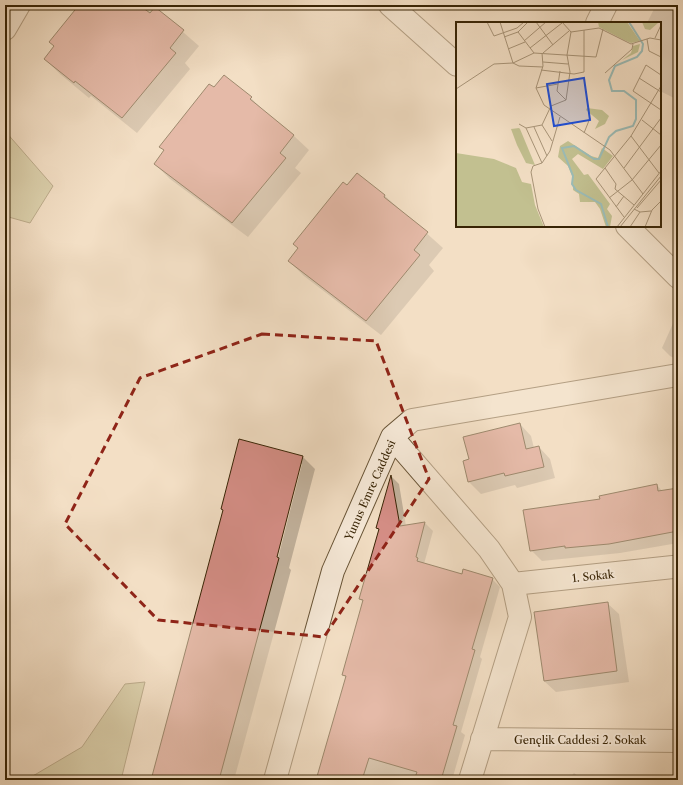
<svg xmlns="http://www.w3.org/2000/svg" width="683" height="785" font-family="'Libre Caslon Text',serif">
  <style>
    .green { fill: #c2c090; stroke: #7d724a }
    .shadow { fill: #0003; fill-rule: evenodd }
    .building { fill: #d58e86; stroke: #382405 }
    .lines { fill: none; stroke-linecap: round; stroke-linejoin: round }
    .minor-casing { stroke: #675335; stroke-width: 24 }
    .tertiary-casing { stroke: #675335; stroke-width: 24 }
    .minor { stroke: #f7ead9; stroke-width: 22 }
    .tertiary { stroke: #f7ead9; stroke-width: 22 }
    .marked { fill: none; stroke: #8f2418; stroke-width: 3; stroke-dasharray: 8 5; stroke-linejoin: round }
    .labels { text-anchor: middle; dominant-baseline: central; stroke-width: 4; stroke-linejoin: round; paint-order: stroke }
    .street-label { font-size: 11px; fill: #382405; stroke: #f7ead9 }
    .inset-river { fill: none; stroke: #9bbcb7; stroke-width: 2 }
    .inset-road { fill: none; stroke: #a89478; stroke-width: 1 }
    .view { fill: #1d4ed8; fill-opacity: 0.15; stroke: #1d4ed8; stroke-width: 2 }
    .inset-edge { fill: none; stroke: #382405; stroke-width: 2 }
  </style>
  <rect width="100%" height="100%" fill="#f3dfc5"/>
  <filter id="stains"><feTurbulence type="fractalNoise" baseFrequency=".005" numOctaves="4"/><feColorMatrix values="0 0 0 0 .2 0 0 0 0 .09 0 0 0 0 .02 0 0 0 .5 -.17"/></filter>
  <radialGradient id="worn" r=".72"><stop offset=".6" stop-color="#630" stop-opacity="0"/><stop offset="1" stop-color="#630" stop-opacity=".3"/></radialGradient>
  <path class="green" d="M5,131L53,186L30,223L5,216Z
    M145,682L121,780H26L82,747L125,684Z"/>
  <path class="shadow" d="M80,5H152L199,46L185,63L190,69L137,133L91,96L89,98L60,74L45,59L55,47Z
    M656,5H678V100L660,91V23H647Z
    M224,76L251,98L266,113L294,136L309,150L295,168L301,173L248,237L170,179L155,164Z
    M357,174L385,196L443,248L429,265L434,271L381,335L304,276L289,261L299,249L294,244Z
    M675,319L678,321V360L670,356L662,348Z
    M520,424L531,436L534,448L539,447L550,459L555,478L517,488L515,485L481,494L469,482L464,461L470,460Z
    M303,457L315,469L289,568L291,570L234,780H152L224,511ZM300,464H302L277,562H275Z
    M392,477L399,484L406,526L425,523L433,531L424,564L462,575L492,579L500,587L480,657L482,659L461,732L465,735L452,780H316L347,678L343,675L364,603L360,599L380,530L377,528Z
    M657,485L663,492L678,489V543L620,553L542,561L531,550L601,500Z
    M607,603L619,614L629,682L556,692L544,681Z
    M574,773L583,780H568Z"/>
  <path class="building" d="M79,5H139L150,13L155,7L184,30L170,48L176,53L122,118L75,81L74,83L44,59L54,46L49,42Z
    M224,75L252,97L250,99L294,135L280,153L286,158L232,223L154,164L164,150L159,147L209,84L214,87Z
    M357,173L385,195L384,197L428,232L414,250L420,255L366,321L288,261L298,248L293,244L343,182L347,185Z
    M520,423L526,449L539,446L544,467L505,476L504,473L468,482L463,461L469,459L463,437Z
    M239,439L303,456L277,557L279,558L219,780H151L223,510L221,509Z
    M391,475L400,526L425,522L416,557L418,558L417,561L462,574L463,569L493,578L472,649L475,650L453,725L457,726L441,780H414L417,772L369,758L362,780H316L346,676L342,675L363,600L359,599L379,529L376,528Z
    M657,484L658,491L678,488V531L609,544L565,548V546L530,551L523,510L600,499L599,496Z
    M608,602L617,671L544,681L534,612Z"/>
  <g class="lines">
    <defs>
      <path id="minor" d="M597,23L606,5
        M5,29L19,5
        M392,437L489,549L513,584L520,617L470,780
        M513,584L673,567
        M482,739L678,741
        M275,780L333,571L392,437L412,420L678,375"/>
      <path id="tertiary" d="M390,5L457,65
        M627,226L678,277"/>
    </defs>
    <use href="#minor" class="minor-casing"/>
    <use href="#tertiary" class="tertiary-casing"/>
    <use href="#minor" class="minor"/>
    <use href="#tertiary" class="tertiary"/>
  </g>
  <path d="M0 0H683V785H0ZM262,334L376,341L429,479L324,637L158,620L65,524L140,378Z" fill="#f3dfc5" fill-opacity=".55" fill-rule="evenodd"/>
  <path class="marked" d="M262,334L376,341L429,479L324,637L158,620L65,524L140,378Z"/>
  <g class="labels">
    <g class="street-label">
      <text transform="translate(370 490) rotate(-66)">Yunus Emre Caddesi</text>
      <text transform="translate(593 576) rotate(-6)">1. Sokak</text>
      <text x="580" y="740">Gençlik Caddesi 2. Sokak</text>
    </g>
  </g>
  <g transform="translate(456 22)">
    <rect width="205" height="205" fill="#f3dfc5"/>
    <path d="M142,0H171L184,19L175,21L168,18L143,5ZM186,0H202V1L194,8L189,7ZM184,22L182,30L166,38L175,31L177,24ZM131,86L146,88L153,94L149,102L139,107L143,99L130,88ZM63,106L64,107L79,143L70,141L61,123L55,107ZM112,119L135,134L142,136L146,126L157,134L147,147L122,132L116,137L128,153L132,152L154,182L151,187L156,194L154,205H150L144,187L139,180H124L123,172L117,168V156L112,144L102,135L104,124ZM0,131L38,137L60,146L66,160L75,162L79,183L88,205H0Z" fill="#c2c090"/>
    <path class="inset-river" d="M152,205L145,182L120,168L116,162L117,154L106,126L118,124L138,137H143L153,115L160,109L177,104L180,97V78L168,69H156L153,58L159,44L181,35L186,29L187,22L173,0"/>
    <path class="inset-road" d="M31,0L38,14L61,6L68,0M44,0L57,41L63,44L87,45M80,0L97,23M106,0L115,10L143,6L175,22L194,16L205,18M62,10L78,31M48,15L62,10L72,0M199,16L205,3M191,17L193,29L205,35M68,19L90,0M74,26L106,1M52,27L69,20M86,31L87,44L80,66L88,83L154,128L187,172M87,31L113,9M87,40L112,42M85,48L118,52L128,50V8M104,49L101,69L110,78M149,51L176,27L177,22M205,53L190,43L177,69L205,88M183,56L205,70M80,66L102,62M0,67L38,42L57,41L78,31L140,35L147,7M186,98L205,113M63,102L70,106L86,103L95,84L110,78L114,50L111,33L115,10M86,103L96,119M78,105L91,134M70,106L86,141L94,129L104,95M128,111L134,96M175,114L203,151M86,141L77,144L75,150L82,187L89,205M149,146L160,162L159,167L178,183M168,146L205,96M153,176L176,158L205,123M160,185L168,174M181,186L205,158M178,187L184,190L195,189M168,195L140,157L175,114L205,64M161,205L205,149M164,205L205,154M174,205L184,190M189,205L196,188L205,179"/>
    <path class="view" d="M128,56L134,98L98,104L91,62Z"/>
    <rect width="205" height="205" class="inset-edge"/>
  </g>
  <rect width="683" height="785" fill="none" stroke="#f3dfc5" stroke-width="20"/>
  <rect x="6" y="6" width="671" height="773" fill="none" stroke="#382405" stroke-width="2"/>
  <rect x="10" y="10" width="663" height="765" fill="none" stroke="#382405"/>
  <rect width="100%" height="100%" filter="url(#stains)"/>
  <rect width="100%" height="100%" fill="url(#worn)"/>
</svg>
